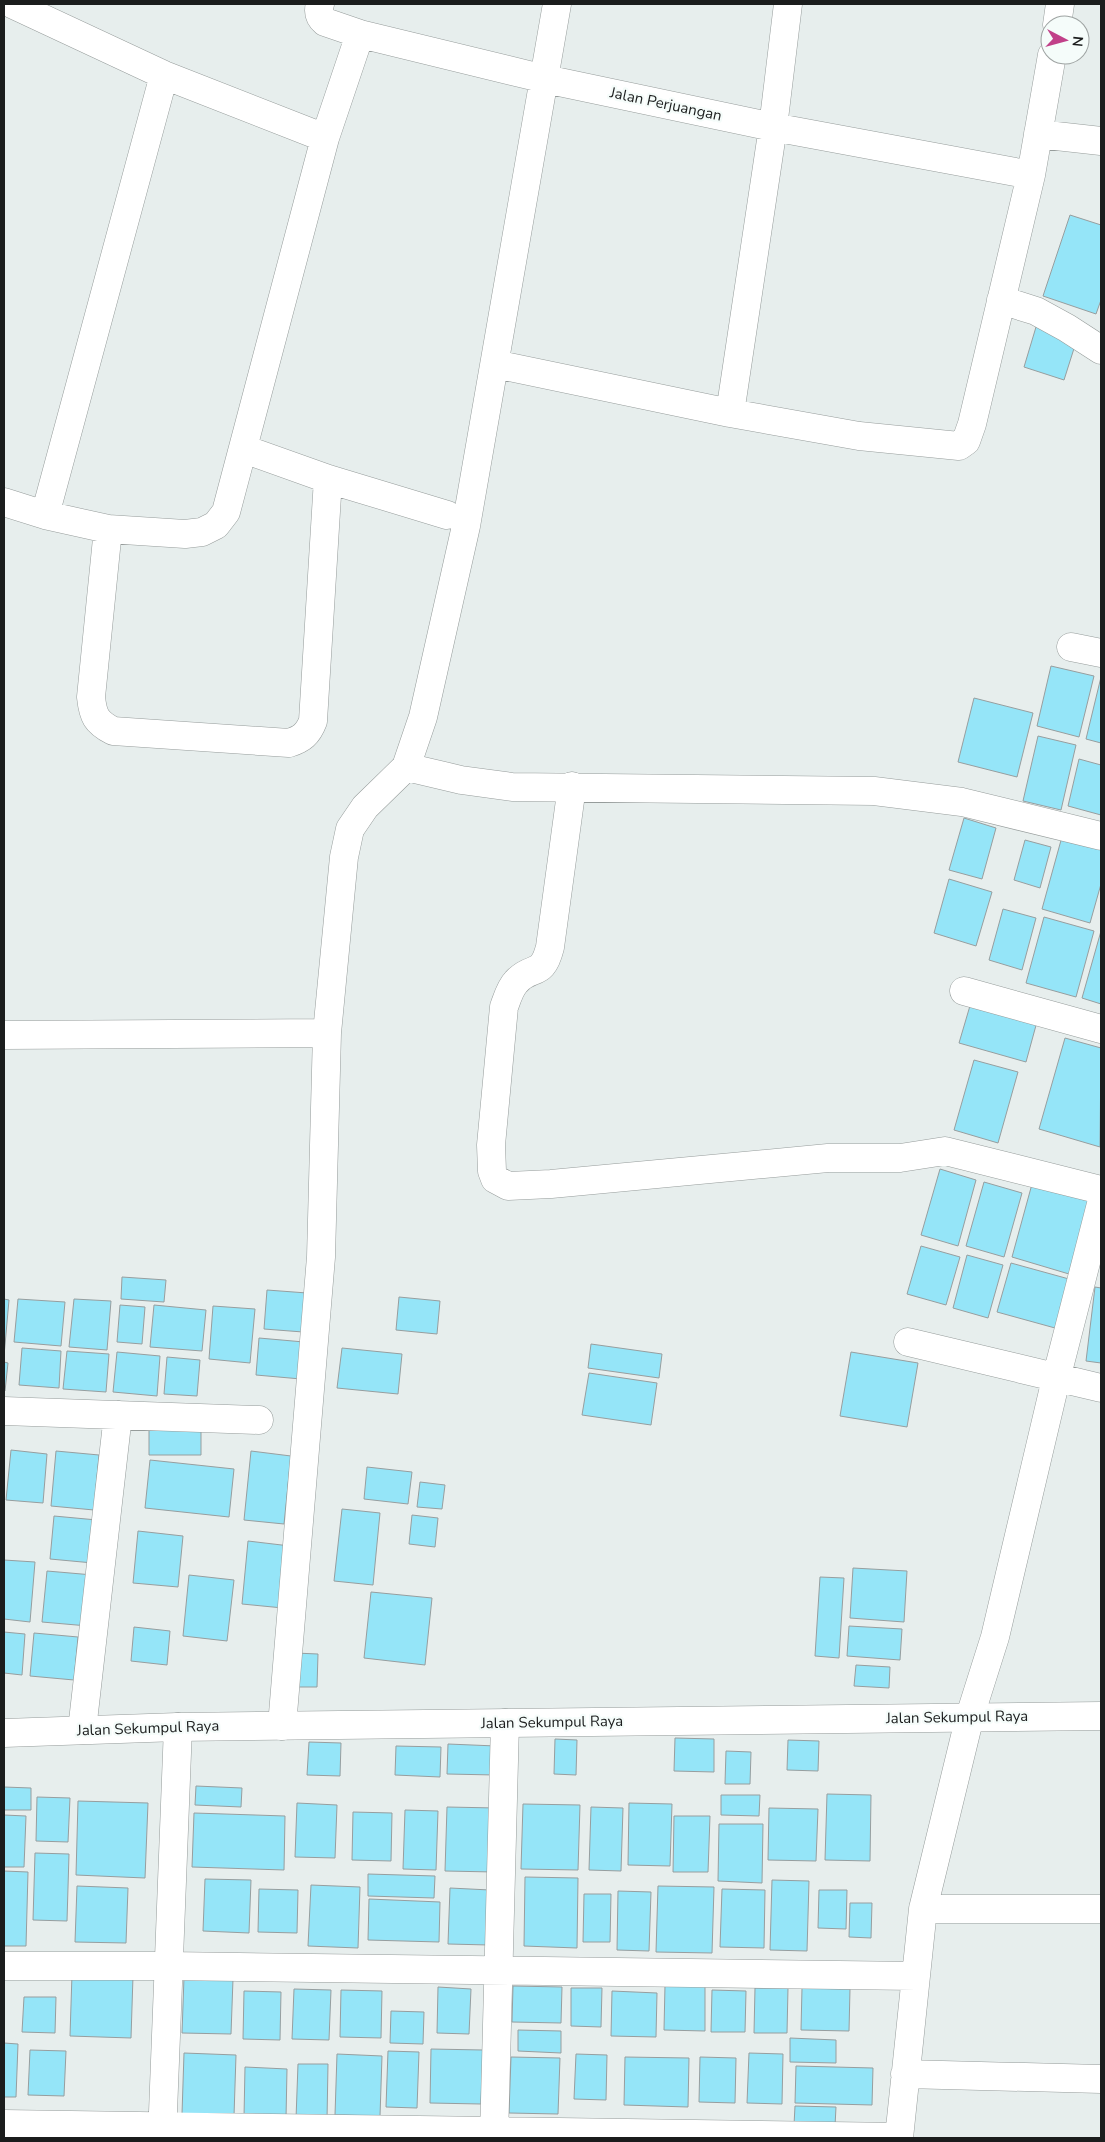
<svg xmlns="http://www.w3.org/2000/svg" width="1105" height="2142" font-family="'Nunito Sans',sans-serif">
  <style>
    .building { fill: #95e5f8; stroke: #979e9f }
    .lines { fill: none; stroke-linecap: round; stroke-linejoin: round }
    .minor-casing { stroke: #969c9b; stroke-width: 29 }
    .secondary-casing { stroke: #969c9b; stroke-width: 29 }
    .minor { stroke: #fff; stroke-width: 28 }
    .secondary { stroke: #fff; stroke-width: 28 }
    .labels { text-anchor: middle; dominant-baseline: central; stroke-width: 4.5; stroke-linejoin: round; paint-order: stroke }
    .street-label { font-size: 15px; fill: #1b1d1d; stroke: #f5fcfa }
  </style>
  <rect width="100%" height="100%" fill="#e7eeed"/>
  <path class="building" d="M1070,215L1101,225V300L1096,314L1043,296Z
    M1036,327L1077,339L1064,380L1024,367Z
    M1051,666L1094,676L1079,737L1037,726Z
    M1101,677V743L1086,739Z
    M974,698L1033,713L1017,777L958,762Z
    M1038,736L1076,745L1061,810L1023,801Z
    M1079,759L1101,765V815L1068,806Z
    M964,818L996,828L982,879L949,870Z
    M1063,833L1101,844V884L1090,923L1042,909Z
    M1025,840L1051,847L1040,888L1014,880Z
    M949,879L992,892L976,946L934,933Z
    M1003,909L1036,918L1022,970L989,960Z
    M1044,917L1094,931L1076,997L1026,983Z
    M1101,931V1004L1082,998Z
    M972,999L1038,1018L1026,1062L959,1043Z
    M1065,1038L1101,1048L1100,1147L1039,1129Z
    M974,1060L1018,1072L998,1143L954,1130Z
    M940,1169L976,1180L958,1246L921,1235Z
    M984,1182L1022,1193L1004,1257L966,1246Z
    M1032,1184L1089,1200L1069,1274L1012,1257Z
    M921,1246L960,1257L946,1305L907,1294Z
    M967,1255L1003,1265L988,1318L953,1308Z
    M1011,1263L1069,1279L1055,1328L997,1312Z
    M122,1277L166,1280L164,1302L121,1299Z
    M1095,1287L1101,1288V1363L1086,1361Z
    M267,1290L307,1293L303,1332L264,1329Z
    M399,1297L440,1301L437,1334L396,1330Z
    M4,1299L9,1300L4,1356Z
    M18,1299L65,1302L61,1346L14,1342Z
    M74,1299L111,1301L107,1350L69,1347Z
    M120,1305L145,1307L142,1344L117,1342Z
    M154,1305L206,1310L202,1351L150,1347Z
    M213,1306L255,1309L250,1363L209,1359Z
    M259,1338L304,1342L301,1379L256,1375Z
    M591,1344L662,1354L659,1378L588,1368Z
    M22,1348L61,1351L59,1388L19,1385Z
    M342,1348L402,1354L398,1394L337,1388Z
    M67,1351L109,1354L106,1392L63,1389Z
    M117,1352L160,1356L157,1396L113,1392Z
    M851,1352L918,1363L907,1427L840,1416Z
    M167,1357L200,1360L197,1396L164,1394Z
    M4,1362L8,1363L5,1391H4Z
    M589,1373L657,1383L651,1425L582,1415Z
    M149,1428H201V1455H149Z
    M11,1450L47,1454L43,1503L6,1500Z
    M56,1451L99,1455L94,1510L51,1506Z
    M251,1451L291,1456L284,1524L244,1520Z
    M150,1460L234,1469L229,1517L145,1508Z
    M367,1467L412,1472L408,1504L364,1499Z
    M420,1482L445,1485L442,1509L417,1507Z
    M342,1509L380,1513L373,1585L334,1581Z
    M412,1515L438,1518L435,1547L409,1544Z
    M54,1516L97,1520L93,1563L50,1559Z
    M138,1531L183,1536L178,1587L133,1583Z
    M248,1541L290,1546L283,1608L242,1604Z
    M4,1560L35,1562L30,1622L4,1619Z
    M853,1568L907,1571L904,1622L850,1618Z
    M47,1571L93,1575L88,1626L42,1622Z
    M189,1575L234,1580L227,1641L183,1636Z
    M820,1577L844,1578L839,1658L815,1656Z
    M371,1592L432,1598L425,1665L364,1658Z
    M849,1626L902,1629L900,1660L847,1656Z
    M134,1627L170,1631L167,1665L131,1661Z
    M4,1632L25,1634L22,1675L4,1673Z
    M34,1633L78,1637L74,1680L30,1676Z
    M295,1653L318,1654L317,1687H294Z
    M856,1665L890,1667L889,1688L854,1686Z
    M675,1738L714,1739V1772L674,1771Z
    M555,1739L577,1740L576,1775L554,1774Z
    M788,1740L819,1741L818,1771L787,1770Z
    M309,1742L341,1743L340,1776L307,1775Z
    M448,1744L496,1746L495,1775L447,1774Z
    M396,1746L441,1747L440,1777L395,1775Z
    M726,1751L751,1752L750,1784H725Z
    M196,1786L242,1788L241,1807L195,1805Z
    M4,1787L31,1788V1810H4Z
    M827,1794L871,1795L870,1861L825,1860Z
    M721,1795H760L759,1816L721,1815Z
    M37,1797L70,1798L68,1842L36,1841Z
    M78,1801L148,1803L145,1878L76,1875Z
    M297,1803L337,1805L335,1858L295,1857Z
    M629,1803L672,1804L670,1866L628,1865Z
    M523,1804L580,1805L578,1870L521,1869Z
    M447,1807L496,1808L494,1872L445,1871Z
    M591,1807L623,1808L621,1871L589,1870Z
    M769,1808L818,1809L816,1861L768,1860Z
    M405,1810L438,1811L436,1870L403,1869Z
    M353,1812L392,1813L391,1861L352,1860Z
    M194,1813L285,1816L284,1870L192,1867Z
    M4,1815L26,1816L24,1867H4Z
    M674,1816H710L708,1872H673Z
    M719,1824H763L762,1883L718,1881Z
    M35,1853L69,1854L67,1921L33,1920Z
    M4,1871L28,1872L26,1946H4Z
    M368,1874L435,1876L434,1898L368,1896Z
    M525,1877L578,1878L577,1948L524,1946Z
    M205,1879L251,1880L249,1933L203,1931Z
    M772,1880L809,1881L807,1951L770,1950Z
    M311,1885L360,1887L358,1948L308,1946Z
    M77,1886L128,1888L126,1943L75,1942Z
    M658,1886L714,1887L712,1953L656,1952Z
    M450,1888L490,1890L489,1945L448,1944Z
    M259,1889L298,1890L297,1933L258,1932Z
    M722,1889L765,1890L764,1948L720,1947Z
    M819,1890H847L846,1929L818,1928Z
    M618,1891L651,1892L649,1951L617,1950Z
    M584,1894H611L610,1942H583Z
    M369,1899L440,1902L439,1942L368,1940Z
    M850,1903H872L871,1938L849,1937Z
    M72,1974L133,1976L131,2038L70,2036Z
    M184,1977L233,1979L231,2034L182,2033Z
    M665,1985L705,1986V2031L664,2030Z
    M513,1986L562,1987L561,2023L512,2022Z
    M438,1987L471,1989L469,2034L437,2033Z
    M571,1988H602L601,2027L571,2026Z
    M755,1988H788L787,2033H754Z
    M802,1988L850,1989L849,2031L801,2030Z
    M294,1989L331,1990L329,2040L292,2039Z
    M341,1990L382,1991L381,2038L340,2037Z
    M712,1990L746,1991L745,2032H711Z
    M244,1991L281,1992L280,2040L243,2039Z
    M612,1991L657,1993L656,2037L611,2036Z
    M24,1997H56L55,2033L22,2032Z
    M391,2011L424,2012L423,2044L390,2043Z
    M518,2030L561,2031V2053L518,2051Z
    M790,2038L836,2040V2063L790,2062Z
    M4,2043L18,2044L16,2097H4Z
    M431,2049L483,2050L481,2104L430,2103Z
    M30,2050L66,2051L64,2096L28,2095Z
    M388,2051L419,2052L417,2108L386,2107Z
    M184,2053L236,2055L234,2116L182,2114Z
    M749,2053L783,2054L782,2104L747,2103Z
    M337,2054L382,2056L380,2116L335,2115Z
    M576,2054L607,2055L606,2100L574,2099Z
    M511,2057L560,2058L558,2114L509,2113Z
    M625,2057L689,2058L688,2107L624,2105Z
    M700,2057L736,2058L735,2103L699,2102Z
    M298,2064H328L327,2120L296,2119Z
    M796,2066L873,2068L872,2105L795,2103Z
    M245,2067L287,2069L286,2118L244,2117Z
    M795,2106L836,2107L835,2126L794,2125Z"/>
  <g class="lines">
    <defs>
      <path id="minor" d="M12,4L164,75L325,138
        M320,4C318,11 319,17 325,22L360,34L545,79L773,127L1031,175
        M1057,25L1060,4
        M1038,134L1101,141
        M1001,300L1036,311L1067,328L1101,350
        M495,364L730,413L859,436L959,446L966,441L972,424L1031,175L1052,55
        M730,413L773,127L788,4
        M244,449L328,479L447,515
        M4,502L45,515L108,529L185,534L202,532L216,525L226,512L325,138L360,34
        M45,515L164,75
        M108,529L91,697C93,716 96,722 113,731L289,743C302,739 308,734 313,721L328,479
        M1071,647L1101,653
        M406,767L461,780L512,787L874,791L962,802L1101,836
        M572,786L550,947C542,979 532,964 516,982C510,988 507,999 504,1007L491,1145L492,1171L495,1179L508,1186L551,1184L828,1158H900L945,1151L1101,1190
        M964,991L1101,1029
        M4,1035L327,1033
        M908,1342L1101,1388
        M4,1411L259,1420
        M282,1726L321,1257L327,1033L344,857L350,829L365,807L406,767L423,717L466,526L557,4
        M82,1730L118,1415
        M923,1909H1101
        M4,1966H169L916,1976
        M905,2074L1101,2079
        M4,2124L899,2137
        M162,2138L178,1727
        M494,2138L505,1723
        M899,2138L923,1909L970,1716L995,1637L1056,1379L1101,1204"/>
      <path id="secondary" d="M4,1733L178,1727L1101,1716"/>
    </defs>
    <use href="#minor" class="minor-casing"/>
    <use href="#secondary" class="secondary-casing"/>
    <use href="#minor" class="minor"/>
    <use href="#secondary" class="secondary"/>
  </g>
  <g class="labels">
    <g class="street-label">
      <text transform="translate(666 104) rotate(12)">Jalan Perjuangan</text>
      <text transform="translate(957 1717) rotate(-1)">Jalan Sekumpul Raya</text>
      <text transform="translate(552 1722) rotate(-1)">Jalan Sekumpul Raya</text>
      <text transform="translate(148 1728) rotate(-2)">Jalan Sekumpul Raya</text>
    </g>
  </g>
  <rect width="1105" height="2142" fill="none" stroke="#1b1d1d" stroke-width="10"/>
  <g transform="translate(1065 40) rotate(96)"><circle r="24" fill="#f5fcfa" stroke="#9ea3a2"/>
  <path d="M0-4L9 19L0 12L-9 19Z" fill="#c14089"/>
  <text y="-8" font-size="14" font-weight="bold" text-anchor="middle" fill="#1b1d1d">N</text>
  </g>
</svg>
